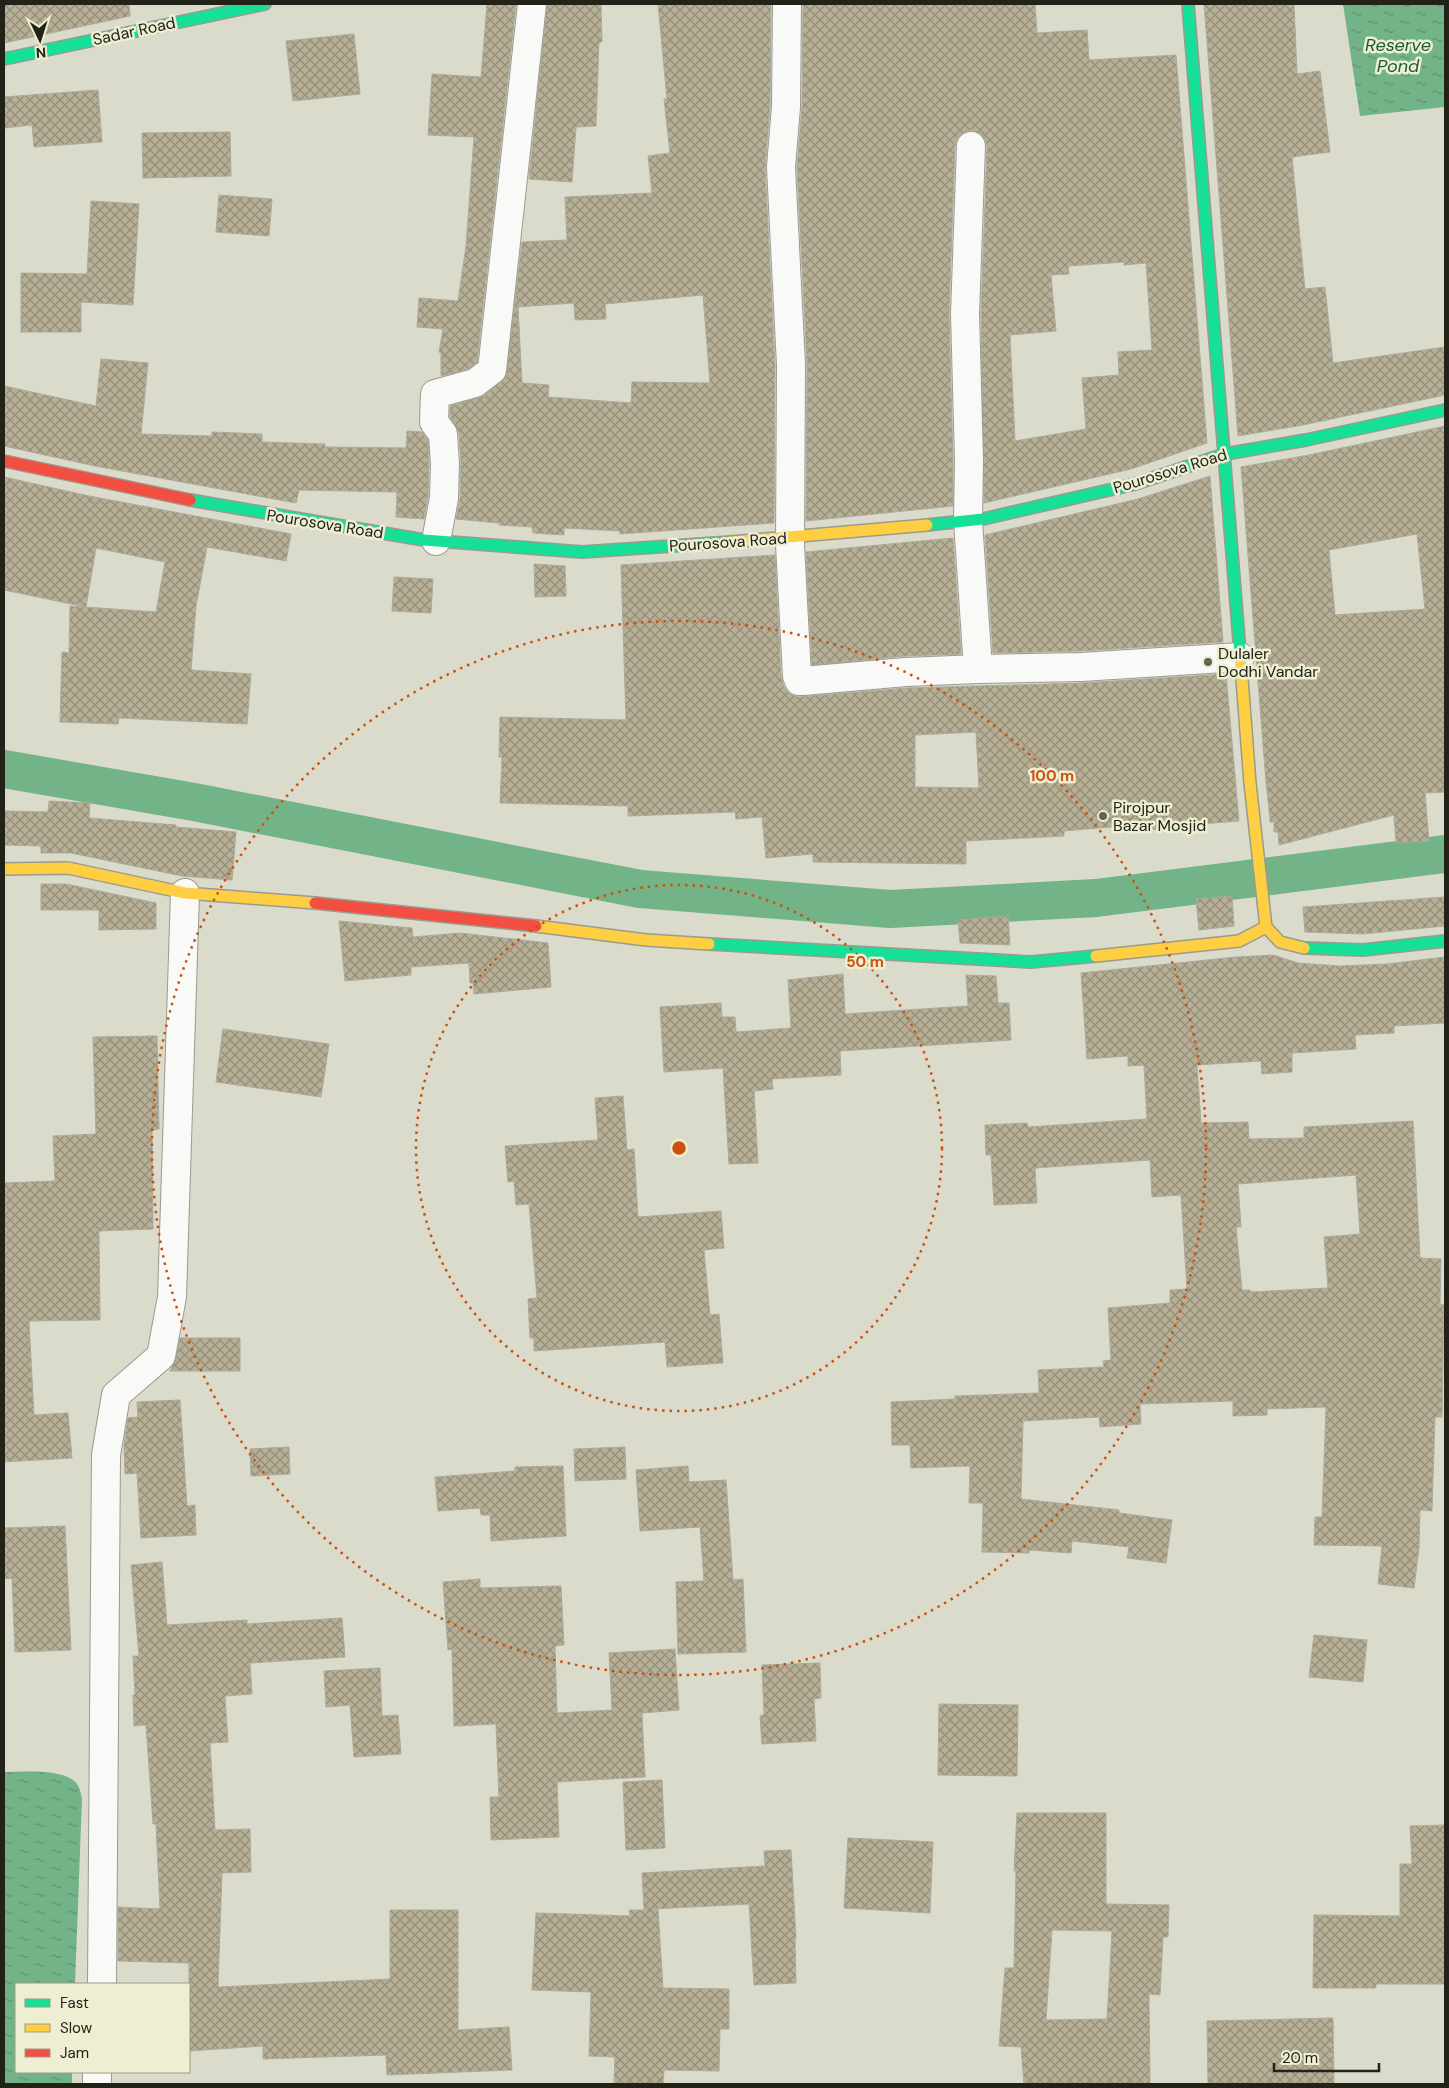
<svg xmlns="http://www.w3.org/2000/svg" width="1449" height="2088" font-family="'DM Sans',sans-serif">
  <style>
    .water { fill: url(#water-ripples) }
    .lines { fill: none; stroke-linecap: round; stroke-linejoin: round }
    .canal { stroke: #73b388; stroke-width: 38 }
    .building { fill: url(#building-cross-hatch); stroke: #acaa9e; fill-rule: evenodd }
    .street-casing { stroke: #9a9a8e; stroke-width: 30 }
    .fast-casing { stroke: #9a9a8e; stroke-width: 14 }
    .slow-casing { stroke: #9a9a8e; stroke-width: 14 }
    .jam-casing { stroke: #9a9a8e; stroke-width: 14 }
    .street { stroke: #f9faf7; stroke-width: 28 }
    .fast { stroke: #16e098; stroke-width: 11 }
    .slow { stroke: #ffcf43; stroke-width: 11 }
    .jam { stroke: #f24e42; stroke-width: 11 }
    .ring { fill: none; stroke: #ca510e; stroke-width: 2.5; stroke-dasharray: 2.5 5 }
    .poi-dot { fill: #626357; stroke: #edeed2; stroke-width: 2 }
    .labels { text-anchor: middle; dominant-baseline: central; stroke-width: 5; stroke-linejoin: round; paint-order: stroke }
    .street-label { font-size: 16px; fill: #222218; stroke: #edeed2 }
    .poi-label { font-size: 16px; fill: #222218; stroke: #edeed2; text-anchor: start }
    .water-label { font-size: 18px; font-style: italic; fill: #185a35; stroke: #edeed2 }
    .centre { fill: #ca510e; stroke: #edeed2; stroke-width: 2.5 }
    .ring-label { font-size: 15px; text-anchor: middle; font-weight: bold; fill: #ca510e; stroke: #edeed2; stroke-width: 5; stroke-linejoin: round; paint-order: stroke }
  </style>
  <defs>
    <pattern id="water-ripples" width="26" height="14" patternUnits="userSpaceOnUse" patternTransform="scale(1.25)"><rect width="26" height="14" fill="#73b388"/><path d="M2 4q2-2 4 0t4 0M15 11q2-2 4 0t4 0" fill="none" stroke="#5e916e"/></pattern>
    <pattern id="building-cross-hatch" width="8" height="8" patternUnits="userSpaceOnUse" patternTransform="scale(1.25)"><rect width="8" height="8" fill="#b6af96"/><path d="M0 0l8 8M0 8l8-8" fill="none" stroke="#948e79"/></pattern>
  </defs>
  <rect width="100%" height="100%" fill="#dadbcb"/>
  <path class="water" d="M1343,4H1445V107L1360,116Z
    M4,1772C22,1772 65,1768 77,1784C80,1788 81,1795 82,1799L75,1984H16V2072H72V2084H4Z"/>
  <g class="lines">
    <path class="canal" d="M4,769L194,802L640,889L890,909L1096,898L1445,854"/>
  </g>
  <path class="building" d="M4,4H129L130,16L4,43Z
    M487,4H516L477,362L468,369L441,376V353L439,352L443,329L417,327L419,298L458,301L466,246L474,137L428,135L432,74L481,77Z
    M547,4H601L602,42H599L596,126L576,127L572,182L529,179Z
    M658,4H771L770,106L765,168L775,365L774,523L620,534V531L564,528V535L533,533L532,527L499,525V523L456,519L460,499L461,463L459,433L450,417V406L484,396L506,377L522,242L567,240L565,197L652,193L648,156L670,153L664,99H667ZM703,295L710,383L632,382L631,403L548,397L549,385L522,383L518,307L574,303L575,320L606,319L605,304Z
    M803,4H1035L1037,33L1087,30L1089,60L1176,55L1207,443L1131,469L984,503L981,314L987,147L985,139L980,133L971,130L964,132L958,137L955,145L949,314L953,460V506L806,521L807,364L797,167L802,107ZM1124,262V265L1146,263L1152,350L1118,352L1119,375L1082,378L1086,429L1015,441L1010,335L1056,331L1051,275L1069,274L1068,266Z
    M1204,4H1294L1297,74L1320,71L1330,152L1292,157L1305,289L1325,287L1333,363L1445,347V395L1303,425L1238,436Z
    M354,34L360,94L293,101L286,41Z
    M98,90L102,142L34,147L32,125L4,128V97Z
    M230,132L231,176L143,178L142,133Z
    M219,195L272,199L269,236L216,232Z
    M91,201L139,204L133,305L81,302V332H21V273L87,274Z
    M101,359L148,363L141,434L212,436V432L262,434V442L325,444V447L406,448L407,431L422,432L428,440L429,464L428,496L424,519L396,517L397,492L299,490L296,503L95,466L4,446V386L96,406Z
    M1445,426V792L1425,793L1429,841L1396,843L1394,815L1279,845L1278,832H1274V822H1270V819L1266,782L1241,467L1309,455ZM1417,534L1425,609L1335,615L1329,550Z
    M1210,476L1223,642L1080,651L993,653L985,535L1138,499Z
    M4,477L89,496L291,534L286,561L207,547L196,606L191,670L251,674L247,724L119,718L118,724L60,722L62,652L69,653L70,606L156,612L165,562L96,548L86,607L4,590Z
    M953,538L961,654L905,656L812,665L806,552Z
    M775,555L781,677L784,687L790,694L798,697L907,688L1082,683L1226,674L1239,821L1175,826V827L1124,833L1123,826L1064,831V836L966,841V864L813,862V854L766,858L762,817L736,819L735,812L628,816V806L500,803L502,757H499L500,717L626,720L621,565ZM976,732L979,788L915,787V735Z
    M534,564L565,566L566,596L535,597Z
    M394,577L433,579L431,613L392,611Z
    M49,801L90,803L89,818L176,825V827L236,832L232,880L182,876L71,853H41V846L4,845V811L48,812Z
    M41,884H66L156,903V929L99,930V910H41Z
    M1232,896L1234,926L1199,930L1196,899Z
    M1445,897V926L1362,934L1305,932L1303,907Z
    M1008,916L1010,945L960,943L958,920Z
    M339,921L412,928L413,937L460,933L548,943L551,987L474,994L473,983H470L469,963L411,967V975L345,981Z
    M1273,955L1298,963L1340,966L1387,964L1445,957V1023L1394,1026V1033L1355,1035L1356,1049L1292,1053V1072L1262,1074L1261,1061L1197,1065L1201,1123L1248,1122L1249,1139L1304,1138V1127L1413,1121L1420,1258L1441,1259L1440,1304L1444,1305L1442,1417H1435L1432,1511L1420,1510L1419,1547L1414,1588L1378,1584L1382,1546L1314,1545L1315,1517H1322L1326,1407L1267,1409V1415L1233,1416V1401L1140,1404L1141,1424L1100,1427L1099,1417L1023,1421L1021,1499L1119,1510V1513L1172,1520L1166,1563L1127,1558L1129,1547L1072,1541L1071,1553L1029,1550V1553L982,1552L983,1503H969L970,1466L911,1468L910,1445H892L891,1402L955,1399V1396L1039,1393L1038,1370L1104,1367L1103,1361L1111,1360L1108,1308L1170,1303V1290L1187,1289L1181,1195L1152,1197L1150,1160L1035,1168L1037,1203L994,1205L991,1155H986L985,1125L1027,1123L1028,1127L1147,1119L1144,1065L1128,1066V1056L1087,1059L1081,973L1236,957ZM1356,1175L1360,1234L1324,1237L1328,1288L1251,1292L1250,1290H1242L1236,1227H1241L1238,1184Z
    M843,974L845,1014L968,1006L966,975L996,976L998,1003H1009L1011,1040L840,1051L841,1075L772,1079L773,1089L754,1091L758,1163L729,1164L723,1068L664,1072L660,1007L721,1003L722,1017H735L736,1032L791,1028L788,980Z
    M223,1029L329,1044L321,1097L216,1082Z
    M157,1036L159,1129L152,1130L153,1229L99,1231L100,1320L29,1321L34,1415L68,1413L72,1458L4,1462V1183L55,1181L53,1136L96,1134L93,1037Z
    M623,1096L627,1150L634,1149L638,1217L721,1211L724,1248L704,1250L710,1315L719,1314L723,1363L667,1367L665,1342L534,1351V1338H530L528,1299L537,1298L529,1204L516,1205L514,1181L508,1182L505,1146L598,1140L595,1098Z
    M180,1338H240V1371H170L176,1359Z
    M180,1400L187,1506L195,1505L196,1535L141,1538L137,1473L125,1474L124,1445L128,1418L138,1417L137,1402Z
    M289,1447L290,1474L251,1476L250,1449Z
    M625,1447L626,1479L575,1481L574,1449Z
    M563,1466L566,1536L491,1541L490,1515H481L480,1508L438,1511L435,1477L515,1471V1467Z
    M688,1466L689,1482L726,1480L733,1580L743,1579L746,1652L678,1654L676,1582L704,1581L700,1527L640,1531L636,1470Z
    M65,1526L71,1650L15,1652L12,1578L4,1579V1528Z
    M162,1562L167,1625L247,1620V1624L342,1618L345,1657L250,1663L252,1694L225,1696L228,1742L210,1743L215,1830L250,1829L251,1872L222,1873L218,1987L390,1979V1910H458V2030L509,2027L512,2070L387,2075L386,2055L263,2059V2046L189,2051V1963L118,1961V1907L160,1909L156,1824H153L146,1725L134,1726L133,1695H135L133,1656H139L131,1565Z
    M480,1579V1588L561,1586L564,1645L555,1646L557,1713L612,1710L609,1653L675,1649L679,1710L642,1713L645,1777L557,1782L559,1837L491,1840L490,1797H499L496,1724L454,1726L452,1649L448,1650L443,1582Z
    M1314,1635L1367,1640L1363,1682L1309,1677Z
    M820,1663L821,1698L814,1699L816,1741L762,1744L760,1716L764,1715L762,1665Z
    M380,1668L382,1716L398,1715L401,1754L354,1757L350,1705L326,1707L324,1671Z
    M939,1704L1018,1705L1017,1776L938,1775Z
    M662,1780L665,1848L626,1850L623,1782Z
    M1017,1813H1106V1904L1169,1905L1168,1937H1163L1160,1995L1149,1994L1150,2084H1024L1021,2047L999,2046L1005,1968H1014L1016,1871H1014ZM1052,1930L1112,1931L1107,2019L1046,2020Z
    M1445,1825V1984H1376V1988H1313L1314,1915L1400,1916V1864H1412L1410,1826Z
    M848,1838L933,1842L930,1913L844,1908Z
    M791,1850L796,1938H795L796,1983L754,1985L749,1904L654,1909H658L663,1988L729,1989V2029H720L719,2071L664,2070L663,2084H614L615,2057L589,2056L591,1992L532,1990L536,1913L630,1916L629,1910H644L642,1873L765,1866L764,1851Z
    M1333,2018L1334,2084H1208L1207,2021Z"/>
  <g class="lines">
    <defs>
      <path id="street" d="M787,4L786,107L781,167L791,365L790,545L797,676L799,681H803L906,672L978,669
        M971,146L965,314L969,460L968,521L978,669L1081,667L1240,657
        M436,541L444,498L445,464L443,434L434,422L435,394L475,383L492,370L532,4
        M102,1984L106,1455L116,1395L161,1356L172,1297L185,893
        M97,2084V2072"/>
      <path id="fast" d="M1188,4L1240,653
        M4,59L265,4
        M190,500L424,540L582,552L731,542
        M927,525L983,519L1135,484L1225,454L1306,440L1445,410
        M709,944L1031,962L1096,956
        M1304,948L1363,950L1445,941"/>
      <path id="slow" d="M731,542L927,525
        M1240,653L1250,783L1266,927L1280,942L1304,948
        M4,869L68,868L185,893L315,903
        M536,926L646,940L709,944
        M1096,956L1239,941L1266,927"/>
      <path id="jam" d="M4,461L190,500
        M315,903L536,926"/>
    </defs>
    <use href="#street" class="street-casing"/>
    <use href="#fast" class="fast-casing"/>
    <use href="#slow" class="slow-casing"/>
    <use href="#jam" class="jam-casing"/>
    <use href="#street" class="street"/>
    <use href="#fast" class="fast"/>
    <use href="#slow" class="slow"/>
    <use href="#jam" class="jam"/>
  </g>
  <g class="ring">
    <circle cx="679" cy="1148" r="263"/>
    <circle cx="679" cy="1148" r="527"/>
  </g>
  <g class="poi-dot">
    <circle cx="1208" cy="662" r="5"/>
    <circle cx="1103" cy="816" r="5"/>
  </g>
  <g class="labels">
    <g class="street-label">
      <text transform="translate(134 31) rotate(-12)">Sadar Road</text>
      <text transform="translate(1170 471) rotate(-17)">Pourosova Road</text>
      <text transform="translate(325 524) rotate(9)">Pourosova Road</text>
      <text transform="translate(728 542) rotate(-4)">Pourosova Road</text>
    </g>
    <g class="poi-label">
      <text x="1218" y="653">Dulaler<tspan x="1218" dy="18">Dodhi Vandar</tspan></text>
      <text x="1113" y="807">Pirojpur<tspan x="1113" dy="18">Bazar Mosjid</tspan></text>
    </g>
    <g class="water-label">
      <text x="1398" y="45">Reserve<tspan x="1398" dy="21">Pond</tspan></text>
    </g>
  </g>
  <circle cx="679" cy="1148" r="8" class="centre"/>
  <g class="ring-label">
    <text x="1052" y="781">100 m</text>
    <text x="865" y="967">50 m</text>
  </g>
  <rect width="1449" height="2088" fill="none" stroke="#222218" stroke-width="10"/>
  <rect x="15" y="1983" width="175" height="90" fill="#edeed2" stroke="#9c9c88"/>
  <rect x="25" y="1999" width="25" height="8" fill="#16e098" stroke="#9c9c88"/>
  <text x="60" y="2008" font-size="15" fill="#222218">Fast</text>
  <rect x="25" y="2024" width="25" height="8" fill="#ffcf43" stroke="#9c9c88"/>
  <text x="60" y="2033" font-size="15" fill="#222218">Slow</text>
  <rect x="25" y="2049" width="25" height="8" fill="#f24e42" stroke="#9c9c88"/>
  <text x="60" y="2058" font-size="15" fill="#222218">Jam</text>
  <g transform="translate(40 40) rotate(176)" stroke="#edeed2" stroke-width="4" paint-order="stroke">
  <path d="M0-4L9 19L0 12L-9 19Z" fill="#222218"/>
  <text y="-8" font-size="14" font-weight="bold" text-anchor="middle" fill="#222218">N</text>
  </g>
  <path d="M1274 2063v8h105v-8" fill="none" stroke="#222218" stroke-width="2.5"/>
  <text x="1282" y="2063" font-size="15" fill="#222218" stroke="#edeed2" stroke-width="4" paint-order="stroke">20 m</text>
</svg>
